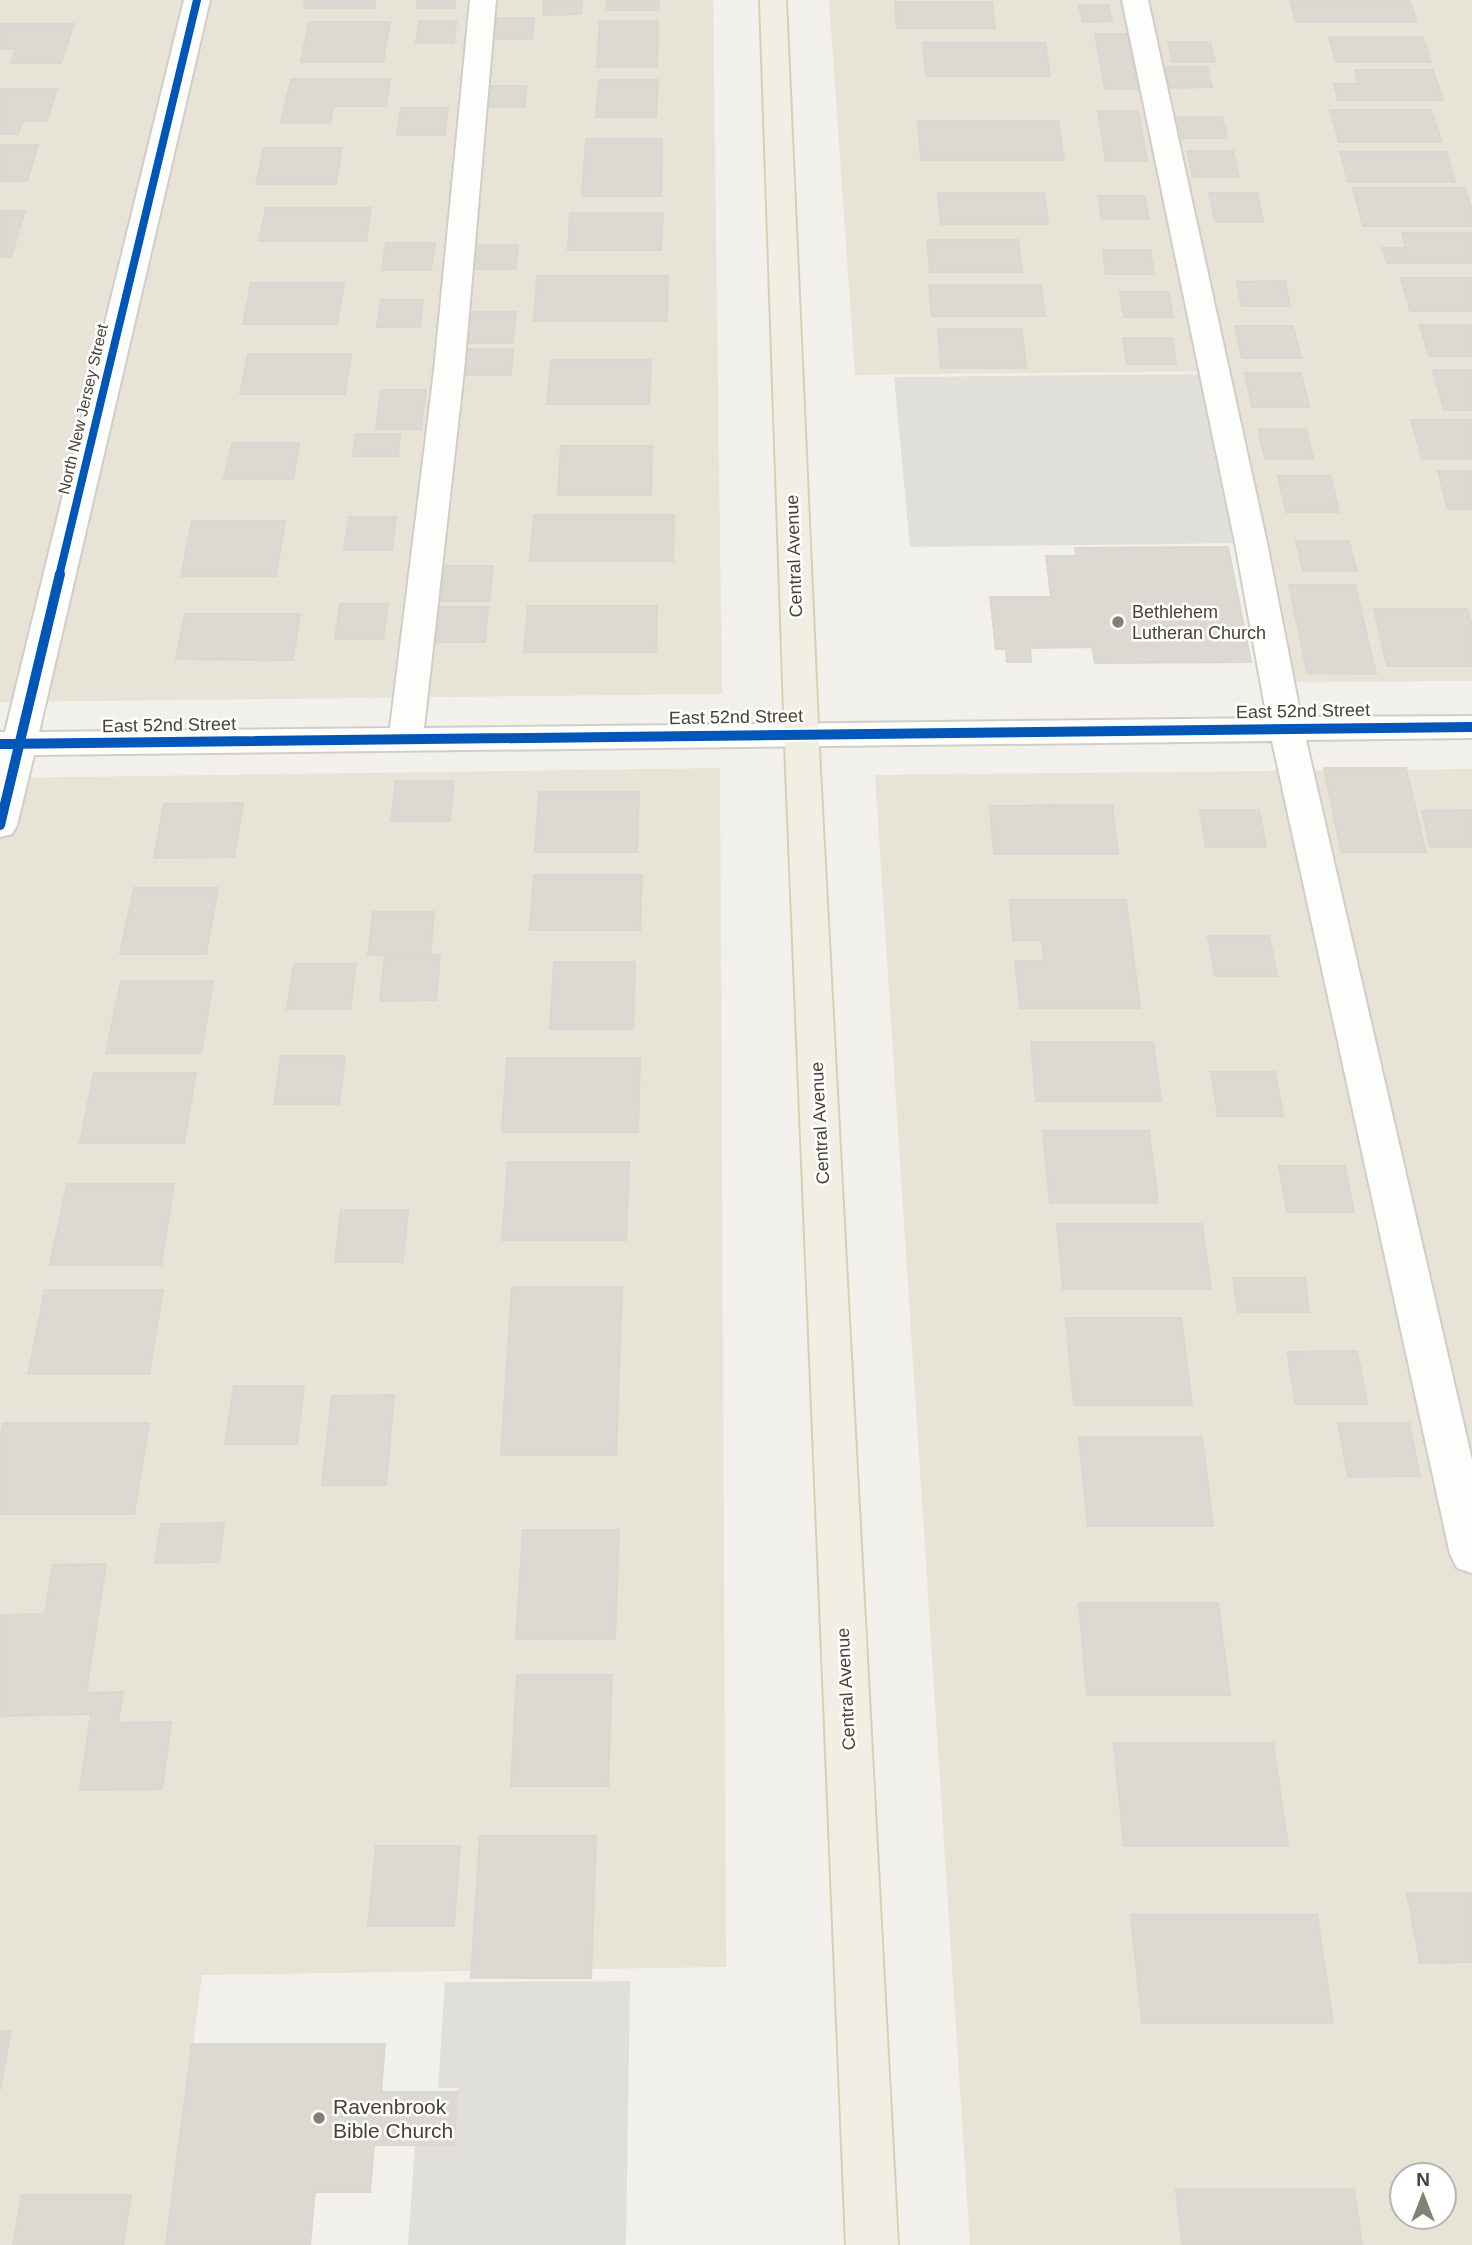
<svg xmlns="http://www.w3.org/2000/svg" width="1472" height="2245" font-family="Helvetica,sans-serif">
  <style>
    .residential { fill: #e7e3d7; fill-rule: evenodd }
    .parking { fill: #e1dfda }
    .building { fill: #dcd9d2; stroke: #dad7d0; stroke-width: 2 }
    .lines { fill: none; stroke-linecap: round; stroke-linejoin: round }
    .minor-casing { stroke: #d0cec7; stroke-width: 4 }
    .major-casing { stroke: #d6d0b5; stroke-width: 4 }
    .minor { fill: #fdfdfc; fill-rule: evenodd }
    .major { fill: #f1efe4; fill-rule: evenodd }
    .cycleway-far1-casing { stroke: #fff; stroke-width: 11 }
    .cycleway-casing { stroke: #fff; stroke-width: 14 }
    .cycleway-far1 { stroke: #0057b8; stroke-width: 8 }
    .cycleway { stroke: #0057b8; stroke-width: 10 }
    .poi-dot { fill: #848074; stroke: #fff; stroke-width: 2.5 }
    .labels { text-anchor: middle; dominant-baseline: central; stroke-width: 5; stroke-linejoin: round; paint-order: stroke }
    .far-street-label { font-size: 16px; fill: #494335; stroke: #fff }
    .street-label { font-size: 18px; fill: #494335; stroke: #fff }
    .poi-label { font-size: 18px; fill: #494335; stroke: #fff; text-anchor: start }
    .near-poi-label { font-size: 21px; fill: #494335; stroke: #fff; text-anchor: start }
  </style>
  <rect width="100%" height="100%" fill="#f2f0ea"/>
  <path class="residential" d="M0,0H713L722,694L0,702Z
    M829,0H1472V681L1290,682L1226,371L855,375Z
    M720,768L726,1967L202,1975L167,2245H0V778Z
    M1472,769V2245H970L875,775ZM1402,2175H1444V2217H1402Z"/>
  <path class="parking" d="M1213,374L1251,543L910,547L894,377Z
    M630,1981L626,2245H408L415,2145H454L458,2088H438L445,1982Z"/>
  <path class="building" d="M305,0H375L374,8H304Z
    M418,0H455L454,8H417Z
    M543,0H582L581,14L543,15Z
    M607,0H659V10H606Z
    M1290,0H1409L1417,22H1296Z
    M895,2H992L995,28H897Z
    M1079,5H1108L1112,21L1083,22Z
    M496,18H534L532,39H494Z
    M419,21H456L454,43H416Z
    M600,21H658L657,67H597Z
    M309,22H390L383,62H301Z
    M0,24H74L61,63H11L16,49H0Z
    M1095,34H1128L1139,89H1105Z
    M1329,37H1423L1431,62H1336Z
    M1168,42H1210L1215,62H1172Z
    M923,43H1045L1050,76H926Z
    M1164,67H1207L1212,87L1168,88Z
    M1355,70H1433L1443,100H1338L1334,84H1358Z
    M291,79H390L386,106H333L330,123H281Z
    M599,80H658L656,117H596Z
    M484,86H526L525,107H482Z
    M0,89H57L47,121H22L18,134H0Z
    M401,108H448L445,135H397Z
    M1330,110H1431L1442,142H1339Z
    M1098,111H1138L1147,161H1106Z
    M1177,117H1222L1227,138H1182Z
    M918,121H1058L1064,160H921Z
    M586,139H662L661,196H582Z
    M0,145H38L27,181H0Z
    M264,148H342L336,184H256Z
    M1187,151H1233L1239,177H1193Z
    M1340,152H1446L1455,182H1348Z
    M1353,188H1465L1472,210V226H1363Z
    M938,193H1044L1048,224H941Z
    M1209,193H1257L1263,222H1215Z
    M1098,196H1144L1149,219H1102Z
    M266,208H371L366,241H259Z
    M0,211H25L11,257H0Z
    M570,213H663L661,250H568Z
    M1402,233H1472V263H1387L1382,248H1406Z
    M927,240H1018L1022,272H930Z
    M386,243H435L431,270H382Z
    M475,245H518L516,269H473Z
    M1103,250H1150L1154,274H1106Z
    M537,276H668L667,321H534Z
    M1401,278H1472V311H1410Z
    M1285,281L1290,306H1242L1237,282Z
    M251,283H344L337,324H243Z
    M929,285H1041L1045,316H932Z
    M1120,292H1168L1173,317H1124Z
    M381,300H423L420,327H377Z
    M467,312H516L513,343H464Z
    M1420,325H1472V356H1429Z
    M1235,326H1293L1301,358H1242Z
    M938,329H1022L1026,368H941Z
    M1123,338H1172L1176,364H1127Z
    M467,349H513L511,375H464Z
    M248,354H351L345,394H240Z
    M551,360H651L649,404H547Z
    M1433,370H1472V410H1444Z
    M1245,373H1301L1309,407H1252Z
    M381,390H426L421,429H376Z
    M1411,420H1472V459H1422Z
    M1258,429H1306L1313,459H1265Z
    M356,434H400L398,456H353Z
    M232,443H299L293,479H224Z
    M561,446H652L651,495H558Z
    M1438,471H1472V509H1448Z
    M1278,476H1331L1339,512H1286Z
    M534,515H674L673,561H530Z
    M349,517H396L392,550H344Z
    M192,521H285L276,576H181Z
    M1296,541H1349L1357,571H1303Z
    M1228,547L1251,662L1095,663L1092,647L1030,648L1031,662H1007L1006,649H996L990,597H1051L1046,556H1076L1075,548Z
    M445,566H493L489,601H441Z
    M1289,585H1355L1376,674L1307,673Z
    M340,604H388L383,639H335Z
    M528,606H657L656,652H524Z
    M440,607H488L485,642H436Z
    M1374,609H1467L1472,625V666H1387Z
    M185,614H300L293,660L176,659Z
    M1324,768H1406L1426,852H1341Z
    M396,781H454L450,821H391Z
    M539,792H639L637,852H535Z
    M243,803L234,857L154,858L164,804Z
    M1112,805L1118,854H994L990,806Z
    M1200,810H1259L1266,847H1206Z
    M1472,810V847H1430L1422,811Z
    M534,875H642L640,930H530Z
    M134,888H218L206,954H120Z
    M1010,900H1126L1140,1008H1020L1015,961H1044L1042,940H1013Z
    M373,912H434L430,955H368Z
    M1208,936H1269L1277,976H1215Z
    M385,955H440L436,1000L380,1001Z
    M554,962H635L633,1029H550Z
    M294,964H356L350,1009H287Z
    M121,981H213L201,1053H106Z
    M1031,1042H1153L1161,1101H1036Z
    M281,1056H345L339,1104H274Z
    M507,1058H640L638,1132H502Z
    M1211,1072H1275L1283,1116H1218Z
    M94,1073H196L184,1143H80Z
    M1043,1131H1149L1158,1203H1050Z
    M508,1162H629L626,1240H502Z
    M1279,1166H1345L1354,1212H1287Z
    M67,1184H174L161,1265H50Z
    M341,1210H408L403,1262H335Z
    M1057,1224H1202L1211,1289H1063Z
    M1233,1278H1305L1309,1312H1238Z
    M512,1287H622L616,1455H501Z
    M45,1290H163L149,1374H28Z
    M1066,1318H1181L1192,1405H1074Z
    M1357,1351L1367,1404H1296L1287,1352Z
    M234,1386H304L297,1444H225Z
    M394,1395L386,1485H322L332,1396Z
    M3,1423H149L134,1514H0V1438Z
    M1338,1423H1409L1420,1476L1348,1477Z
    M1079,1437H1202L1213,1526H1088Z
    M224,1523L219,1562L155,1563L161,1524Z
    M523,1530H619L615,1639H516Z
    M106,1564L86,1693L123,1692L118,1723L171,1722L162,1789L80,1790L91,1714L0,1716V1615L45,1614L53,1565Z
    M1079,1603H1218L1230,1695H1087Z
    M517,1675H612L608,1786H511Z
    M1114,1743H1273L1288,1846H1124Z
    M480,1836H596L591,1978H471Z
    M376,1846H460L454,1926H368Z
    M1407,1893H1472V1962L1420,1963Z
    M1131,1915H1317L1333,2023H1142Z
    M0,2031H11L0,2090Z
    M192,2044H385L381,2092H457L454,2145H374L370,2192H315L310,2245H166Z
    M1176,2189H1354L1362,2245H1182Z
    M22,2195H131L123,2245H13Z"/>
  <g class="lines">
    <defs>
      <path id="minor" d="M184,0H210L39,732L390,728L434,371L470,0H496L464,371L424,728L1267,718L1235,543L1122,0H1148L1267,543L1301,717L1472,716V738L1306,740L1472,1460V1573L1457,1568L1450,1554L1272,741L34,755L17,825L12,834L0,837V732H5Z"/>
      <path id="major" d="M760,0H786L820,770L898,2245H846L786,770Z"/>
    </defs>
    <use href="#minor" class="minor-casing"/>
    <use href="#major" class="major-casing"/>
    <use href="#minor" class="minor"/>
    <use href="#major" class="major"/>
    <defs>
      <path id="cycleway-far1" d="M59,576L197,0"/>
      <path id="cycleway" d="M0,744L1472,727
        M0,825L60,574"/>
    </defs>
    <use href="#cycleway-far1" class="cycleway-far1-casing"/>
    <use href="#cycleway" class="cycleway-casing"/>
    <use href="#cycleway-far1" class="cycleway-far1"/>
    <use href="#cycleway" class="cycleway"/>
  </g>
  <g class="poi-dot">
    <circle cx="1118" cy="622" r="7"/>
    <circle cx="319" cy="2118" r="7"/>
  </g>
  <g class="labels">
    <g class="far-street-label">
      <text transform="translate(83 409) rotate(-77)">North New Jersey Street</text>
    </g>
    <g class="street-label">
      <text transform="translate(794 556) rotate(-92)">Central Avenue</text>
      <text transform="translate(1303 711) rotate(-1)">East 52nd Street</text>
      <text transform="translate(736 717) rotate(-1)">East 52nd Street</text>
      <text transform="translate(169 725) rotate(-1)">East 52nd Street</text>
      <text transform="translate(820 1123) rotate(-93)">Central Avenue</text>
      <text transform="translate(846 1689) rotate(-93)">Central Avenue</text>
    </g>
    <g class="poi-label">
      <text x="1132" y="612">Bethlehem<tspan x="1132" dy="21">Lutheran Church</tspan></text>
    </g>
    <g class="near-poi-label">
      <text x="333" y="2106">Ravenbrook<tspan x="333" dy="24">Bible Church</tspan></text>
    </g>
  </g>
  <g transform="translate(1423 2196)"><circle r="33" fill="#ffffff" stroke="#b6b4ae" stroke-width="2"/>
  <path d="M0-5L12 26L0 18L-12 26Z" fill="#848074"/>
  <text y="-10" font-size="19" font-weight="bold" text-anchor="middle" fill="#494335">N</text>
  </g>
</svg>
